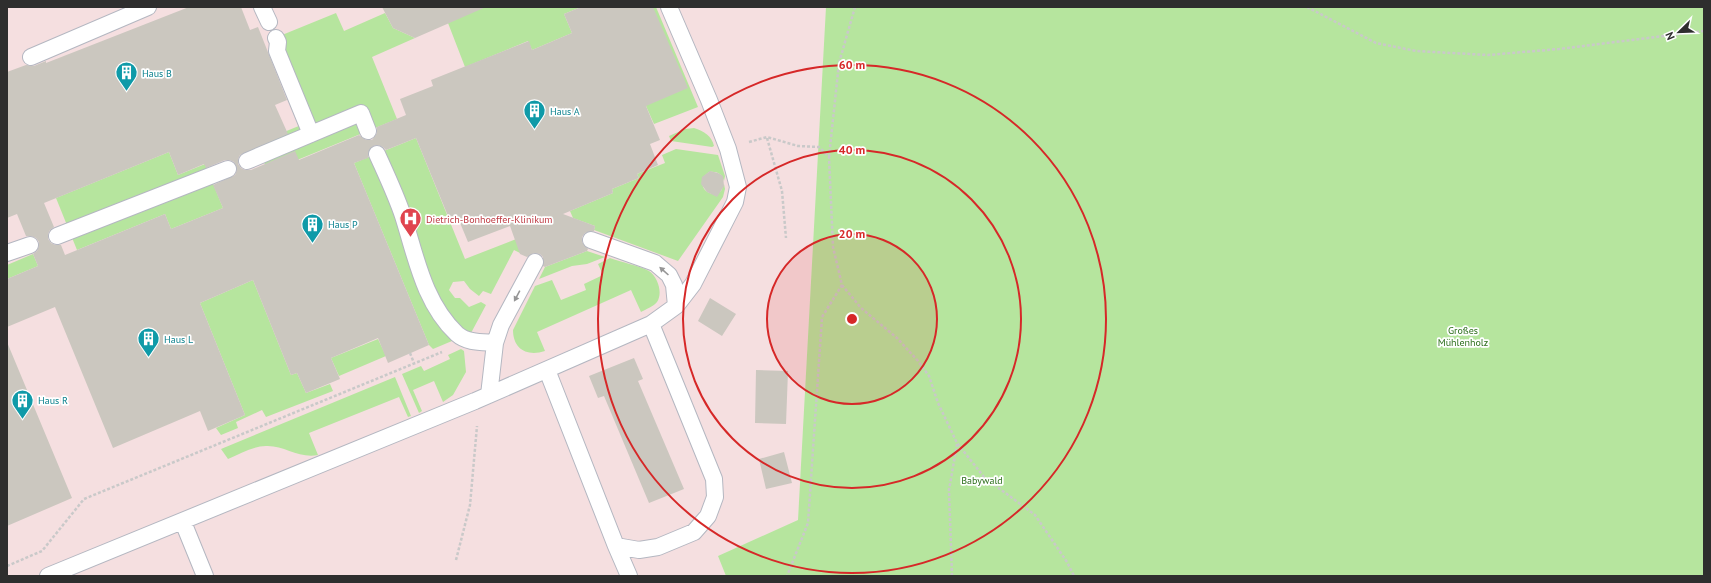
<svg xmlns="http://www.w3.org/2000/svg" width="1711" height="583" font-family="'PT Sans',sans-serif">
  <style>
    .medical { fill: #f5dfe0 }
    .green { fill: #b6e59e }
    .building { fill: #cbc7bf; fill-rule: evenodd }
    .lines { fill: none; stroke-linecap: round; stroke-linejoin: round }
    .service-casing { stroke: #b4b7c1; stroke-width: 18 }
    .path { stroke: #c9c9c9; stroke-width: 2.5; stroke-dasharray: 3 2; stroke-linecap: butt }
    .service { stroke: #fff; stroke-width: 16 }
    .oneway { fill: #969696 }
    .ring { fill: none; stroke: #d62828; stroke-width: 2 }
    .labels { text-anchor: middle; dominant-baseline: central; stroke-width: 3.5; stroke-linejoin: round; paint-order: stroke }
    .culture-label { font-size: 10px; fill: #0d838f; stroke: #fff; text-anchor: start }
    .health-label { font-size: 10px; fill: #be3a42; stroke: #fff; text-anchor: start }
    .park-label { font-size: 10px; fill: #2c6e1b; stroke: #fff }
    .centre { fill: #d62828; stroke: #fff; stroke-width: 2 }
    .ring-label { font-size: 12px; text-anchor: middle; font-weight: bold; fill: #d62828; stroke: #fff; stroke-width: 3.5; stroke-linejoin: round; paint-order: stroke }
  </style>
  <rect width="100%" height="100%" fill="#efe9e1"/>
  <path class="medical" d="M7,7H826L798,520L718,556L726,576H7Z"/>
  <path class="green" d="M469,7H581L564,14L572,33L532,50L528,41L465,67L448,23Z
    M653,7H656L698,107L654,124L646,106Z
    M826,7H1704V576H726L718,556L798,520Z
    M336,13L344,31L385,13L393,28L415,38L372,57L397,119L268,172L259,150L245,155L242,149L311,121L281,47L282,35Z
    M694,128C704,131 712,136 714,146L712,147L671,141L669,136L685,129Z
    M416,138L465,259L534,232L524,255L514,250L491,294L483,291L479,296L470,289L464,281L453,282L449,290L455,298H460L469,307L481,302L486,305L471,333L433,349L429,345L354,163Z
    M676,149L718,155L725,176L724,181C722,174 717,171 709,172C698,179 701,194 715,194L721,191L724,184L725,189L723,197L678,261L594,230L595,226L573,218L570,211L613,193L612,189L639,178L637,174L665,163L662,155Z
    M169,152L178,175L205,164L223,208L171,229L165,214L77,250L56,198Z
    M587,251L605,257L587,264L572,266L539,279L545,267Z
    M33,254L38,266L7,279V265Z
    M610,258C620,262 641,266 649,271C658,277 663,293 657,302C653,307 646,309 641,312L631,290L537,332L545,351C527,357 513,349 513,330L535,286L552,280L561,300L586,290L584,284L603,275L598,264Z
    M253,280L291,375L297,373L306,393L330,384L333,391L266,417L262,410L236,422L238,428L221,435L216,428L245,415L200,303Z
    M378,339L386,356L339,376L331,358Z
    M461,349L464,351L466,372L453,395L443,402L434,381L413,390L422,411L419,413L402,374L421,366L424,371L450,359L448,355Z
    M395,377L411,416L408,417L399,397L309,433L318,455C299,459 284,445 266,446C253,446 240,454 228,459L221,449Z"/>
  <path class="building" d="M189,7H241L250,30L258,27L287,100L275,105L288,134L240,155L238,159V164L241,168L245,170H251L295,151L299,160L359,135L366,140H372L377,133V127L406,115L400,99L433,86L431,80L529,41L532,50L572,33L564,14L581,7H653L688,88L646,106L660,140L650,144L658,165L637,174L639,178L612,189L613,193L563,214L595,226L594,231L585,233L582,237V242L588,249L587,251L545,267L543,266V257L540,254L534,253L527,257L520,254L510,226L468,242L458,218L450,221L416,138L386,150L383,147L378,145L373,146L368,153V158L354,163L429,345L388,363L378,338L331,358L340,379L306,393L297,373L291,375L253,280L200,303L245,415L208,431L200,411L113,448L55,307L7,327V279L38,266L33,254L37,251L39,246V242L36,238L31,236H26L17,214L7,218V72L26,65L34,66L46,61V63ZM169,152L178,175L204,164L206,168L225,160H230L234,162L237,170L235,175L213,185L223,208L171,229L165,214L65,255L61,245H55L51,243L48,239V234L50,230L54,227L44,203Z
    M382,7H486L415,38L393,28Z
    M710,171L718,173L723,176L724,186L717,197L707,192L701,184L702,177Z
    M710,298L736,314L722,336L698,321Z
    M7,342L72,498L7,526Z
    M634,358L643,379L638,381L684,489L649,503L604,396L598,398L589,376Z
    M756,370L788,371L786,424L755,423Z
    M784,452L792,483L766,489L759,459Z"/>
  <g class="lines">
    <defs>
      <path id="service" d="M262,7L269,22
        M276,38L278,42L277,51L311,134
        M31,57L148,7
        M377,154C386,174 396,195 403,216C416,257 424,303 457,334C467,343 482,342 495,343
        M247,161L361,113L368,131
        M57,236L228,169
        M591,240L655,263L669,275L674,285L676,306
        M7,253L30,245
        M547,370L616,546L639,550L658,547L694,532L708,516L715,497L714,479L651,324
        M489,395L495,343L501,325L535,262
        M183,522L205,576
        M616,546L629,576
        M48,576L475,401L651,324L676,306L693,284L735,202L738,187L728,149L709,100L669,7"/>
    </defs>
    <use href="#service" class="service-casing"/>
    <path class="path" d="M1307,7L1376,43L1416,51L1488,55L1559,49L1704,31
      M767,138L782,191L786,238
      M749,142L767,137L798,146L819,147L829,157L833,247L842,285L822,317L808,523L787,576
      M829,157L839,63L855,7
      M842,285L861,308L897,338L918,361L929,376L938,403L957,443L984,477L1035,515L1067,562L1074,576
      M410,353L414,363
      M456,560L470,505L477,426
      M7,566L42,551L84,499L442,352
      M952,576L949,490L957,444"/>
    <use href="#service" class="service"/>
  </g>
  <defs><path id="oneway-solid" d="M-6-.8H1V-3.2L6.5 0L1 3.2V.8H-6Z"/></defs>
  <g class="oneway">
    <use href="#oneway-solid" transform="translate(664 271) rotate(-138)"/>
    <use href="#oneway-solid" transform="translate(517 296) rotate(118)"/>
  </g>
  <circle cx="852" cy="319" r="85" fill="#d62828" fill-opacity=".12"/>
  <g class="ring">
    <circle cx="852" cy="319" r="85"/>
    <circle cx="852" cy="319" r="169"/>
    <circle cx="852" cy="319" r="254"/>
  </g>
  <defs>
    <symbol id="building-pin" viewBox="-11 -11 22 30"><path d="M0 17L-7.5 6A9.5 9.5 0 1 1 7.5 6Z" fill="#0f9aa8" stroke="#fff"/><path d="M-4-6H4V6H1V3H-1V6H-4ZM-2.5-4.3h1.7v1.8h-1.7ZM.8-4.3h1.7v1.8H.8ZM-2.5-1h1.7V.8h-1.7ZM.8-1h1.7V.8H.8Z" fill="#fff"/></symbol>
    <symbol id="hospital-pin" viewBox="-11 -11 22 30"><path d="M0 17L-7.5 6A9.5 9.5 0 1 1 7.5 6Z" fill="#e0444e" stroke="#fff"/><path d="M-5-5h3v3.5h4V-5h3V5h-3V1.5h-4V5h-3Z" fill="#fff"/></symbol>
  </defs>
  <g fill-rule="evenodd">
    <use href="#building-pin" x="114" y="60" width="25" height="34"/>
    <use href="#building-pin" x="522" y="98" width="25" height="34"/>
    <use href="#hospital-pin" x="398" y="206" width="25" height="34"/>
    <use href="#building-pin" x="300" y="212" width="25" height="34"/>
    <use href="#building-pin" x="136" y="326" width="25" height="34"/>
    <use href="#building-pin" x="10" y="388" width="25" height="34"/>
  </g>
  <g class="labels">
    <g class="culture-label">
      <text x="142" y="73">Haus B</text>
      <text x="550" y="111">Haus A</text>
      <text x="328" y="224">Haus P</text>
      <text x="164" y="339">Haus L</text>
      <text x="38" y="400">Haus R</text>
    </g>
    <g class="health-label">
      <text x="426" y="219">Dietrich-Bonhoeffer-Klinikum</text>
    </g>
    <g class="park-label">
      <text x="1463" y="330">Großes<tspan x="1463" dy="12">Mühlenholz</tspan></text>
      <text x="982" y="480">Babywald</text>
    </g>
  </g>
  <circle cx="852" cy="319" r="6" class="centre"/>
  <g class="ring-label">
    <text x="852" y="69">60 m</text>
    <text x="852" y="154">40 m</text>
    <text x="852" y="238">20 m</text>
  </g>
  <rect width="1711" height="583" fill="none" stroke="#2e2e2e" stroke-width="16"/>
  <g transform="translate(1679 32) rotate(247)" stroke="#ffffff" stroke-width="3" paint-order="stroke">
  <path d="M0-3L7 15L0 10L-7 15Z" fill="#2e2e2e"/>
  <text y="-6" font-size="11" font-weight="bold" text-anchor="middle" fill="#2e2e2e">N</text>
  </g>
</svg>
